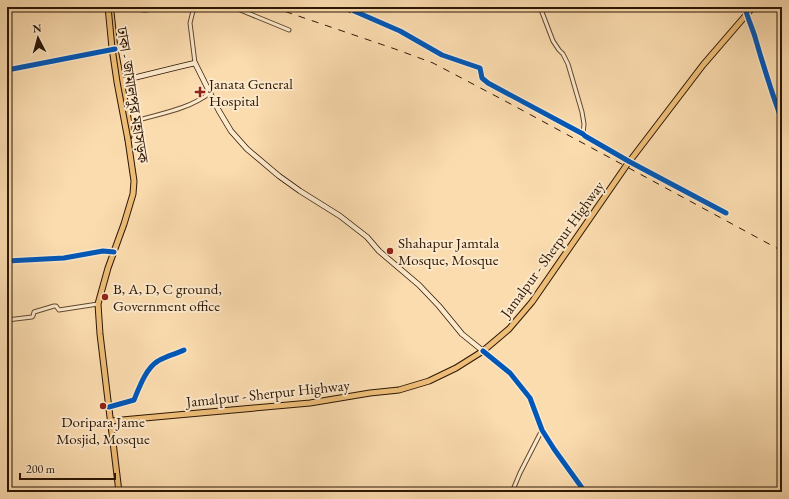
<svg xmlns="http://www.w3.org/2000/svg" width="789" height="499" font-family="'EB Garamond','Noto Serif Bengali',serif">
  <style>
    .water { fill: #a0bca5; stroke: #727a65 }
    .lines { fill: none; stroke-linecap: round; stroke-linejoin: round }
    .minor-casing { stroke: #60482f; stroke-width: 5 }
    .tertiary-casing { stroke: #60482f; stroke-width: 6 }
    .secondary-casing { stroke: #2c1604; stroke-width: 6 }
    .primary-casing { stroke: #2c1604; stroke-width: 7 }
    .trunk-casing { stroke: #2c1604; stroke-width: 7 }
    .minor { stroke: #fce8cb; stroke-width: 3 }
    .tertiary { stroke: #fce8cb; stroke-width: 4 }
    .secondary { stroke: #fce8cb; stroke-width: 4.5 }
    .primary { stroke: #eebe78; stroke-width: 5 }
    .trunk { stroke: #eebe78; stroke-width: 5 }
    .rail { stroke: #2c1604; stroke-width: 1; stroke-dasharray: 7 7; stroke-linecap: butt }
    .trunk-bridge-casing { stroke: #2c1604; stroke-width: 7; stroke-linecap: butt }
    .trunk-bridge { stroke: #eebe78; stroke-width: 5 }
    .cycleway-casing { stroke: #fce8cb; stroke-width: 8 }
    .cycleway { stroke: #0057b8; stroke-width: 5 }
    .poi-dot { fill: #8f2418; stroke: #fce8cb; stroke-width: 1.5 }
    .labels { text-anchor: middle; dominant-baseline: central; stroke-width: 4; stroke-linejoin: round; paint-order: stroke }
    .poi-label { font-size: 15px; fill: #2c1604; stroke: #fce8cb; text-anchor: start }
    .street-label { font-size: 15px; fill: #2c1604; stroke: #fce8cb }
  </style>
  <rect width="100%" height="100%" fill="#fbdcaf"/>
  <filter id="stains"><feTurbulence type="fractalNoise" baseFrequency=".005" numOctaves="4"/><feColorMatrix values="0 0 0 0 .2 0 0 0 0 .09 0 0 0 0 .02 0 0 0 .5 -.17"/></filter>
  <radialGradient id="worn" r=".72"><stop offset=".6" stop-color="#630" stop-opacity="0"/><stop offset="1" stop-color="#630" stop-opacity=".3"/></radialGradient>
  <path class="water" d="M134,7H156C149,14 141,14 134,7Z"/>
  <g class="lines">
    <defs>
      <path id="minor" d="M194,7L190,23L195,63
        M233,7L289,30
        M540,7L553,41L559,50L563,54L568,64L582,112L584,124L583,134
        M354,11L400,31L442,55L480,68L482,78L488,83L583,134L585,136L630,162L726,213
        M747,14L782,121
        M7,70L113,50
        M129,123C156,114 186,111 210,93
        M7,261L64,258L103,251L114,252
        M7,320L32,317L33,316L34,312L54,306H56L59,310L98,304
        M109,407L134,400C139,388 146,368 158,361C166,356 176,354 184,350
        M512,492L520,473L542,430"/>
      <path id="tertiary" d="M745,7L747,14
        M483,351L510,373L530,398L542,430L554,449L585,492"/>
      <path id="secondary" d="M121,81L178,67L195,63L219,111L231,131L247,149L279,176L300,191L340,216L367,237L379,251L419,285L439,306L462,334L483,351"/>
      <path id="primary" d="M346,7L354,11
        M111,12L115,49L129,123V136
        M111,421L310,403L370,393L399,390L429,381L456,368L483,351L509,329L532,302L626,166L703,65L753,7"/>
      <path id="trunk" d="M119,492L100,334L98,304L108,268L124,224L133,194L134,181L128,140"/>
    </defs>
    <use href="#minor" class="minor-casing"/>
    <use href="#tertiary" class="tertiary-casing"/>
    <use href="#secondary" class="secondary-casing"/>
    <use href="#primary" class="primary-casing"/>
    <use href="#trunk" class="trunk-casing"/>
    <use href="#minor" class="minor"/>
    <use href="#tertiary" class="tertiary"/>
    <use href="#secondary" class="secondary"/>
    <use href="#primary" class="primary"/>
    <use href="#trunk" class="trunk"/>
    <path class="rail" d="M272,7L395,49L433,63L507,102L782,251"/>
    <defs>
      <path id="trunk-bridge" d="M108,7L112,48L117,82L128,140"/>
    </defs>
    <use href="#trunk-bridge" class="trunk-bridge-casing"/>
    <use href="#trunk-bridge" class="trunk-bridge"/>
    <defs>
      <path id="cycleway" d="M745,7C747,17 752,27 755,37C763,65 772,93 782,121
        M354,11L400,31L442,55L480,68L482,78L488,83L583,134L585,136L630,162L726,213
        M7,70L115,49
        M7,261L64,258L103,251L114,252
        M483,351L510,373L530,398L542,430L554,449L585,492
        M109,407L134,400C139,388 146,368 158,361C166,356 176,354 184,350"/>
    </defs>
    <use href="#cycleway" class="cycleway-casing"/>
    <use href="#cycleway" class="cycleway"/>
  </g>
  <g class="poi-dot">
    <path d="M198 86h4v4h4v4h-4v4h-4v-4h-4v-4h4z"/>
    <circle cx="390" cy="251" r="4"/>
    <circle cx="105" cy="297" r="4"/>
    <circle cx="103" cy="406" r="4"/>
  </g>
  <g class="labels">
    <g class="poi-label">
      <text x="209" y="83">Janata General<tspan x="209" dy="17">Hospital</tspan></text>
      <text x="398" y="242">Shahapur Jamtala<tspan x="398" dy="17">Mosque, Mosque</tspan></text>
      <text x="113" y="288">B, A, D, C ground,<tspan x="113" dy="17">Government office</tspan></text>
      <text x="103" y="421" text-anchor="middle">Doripara Jame<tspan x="103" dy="17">Mosjid, Mosque</tspan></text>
    </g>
    <g class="street-label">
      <text transform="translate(133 95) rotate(81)">ঢাকা - জামালপুর মহাসড়ক</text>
      <text transform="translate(552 249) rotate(-54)">Jamalpur - Sherpur Highway</text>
      <text transform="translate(268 393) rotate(-6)">Jamalpur - Sherpur Highway</text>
    </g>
  </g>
  <rect width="789" height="499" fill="none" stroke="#fbdcaf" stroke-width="24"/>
  <rect x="8" y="8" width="773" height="483" fill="none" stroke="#2c1604" stroke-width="2"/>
  <rect x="12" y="12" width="765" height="475" fill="none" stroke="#2c1604"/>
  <g transform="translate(38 38) rotate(354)" stroke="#fce8cb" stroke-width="3" paint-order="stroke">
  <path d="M0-3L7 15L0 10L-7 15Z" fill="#2c1604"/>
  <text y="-6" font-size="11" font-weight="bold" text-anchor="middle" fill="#2c1604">N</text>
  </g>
  <path d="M20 473v6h95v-6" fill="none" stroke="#2c1604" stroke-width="2"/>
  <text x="26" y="473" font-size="12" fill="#2c1604" stroke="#fce8cb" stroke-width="3" paint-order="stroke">200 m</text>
  <rect width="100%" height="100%" filter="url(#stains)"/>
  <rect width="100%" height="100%" fill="url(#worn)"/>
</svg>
